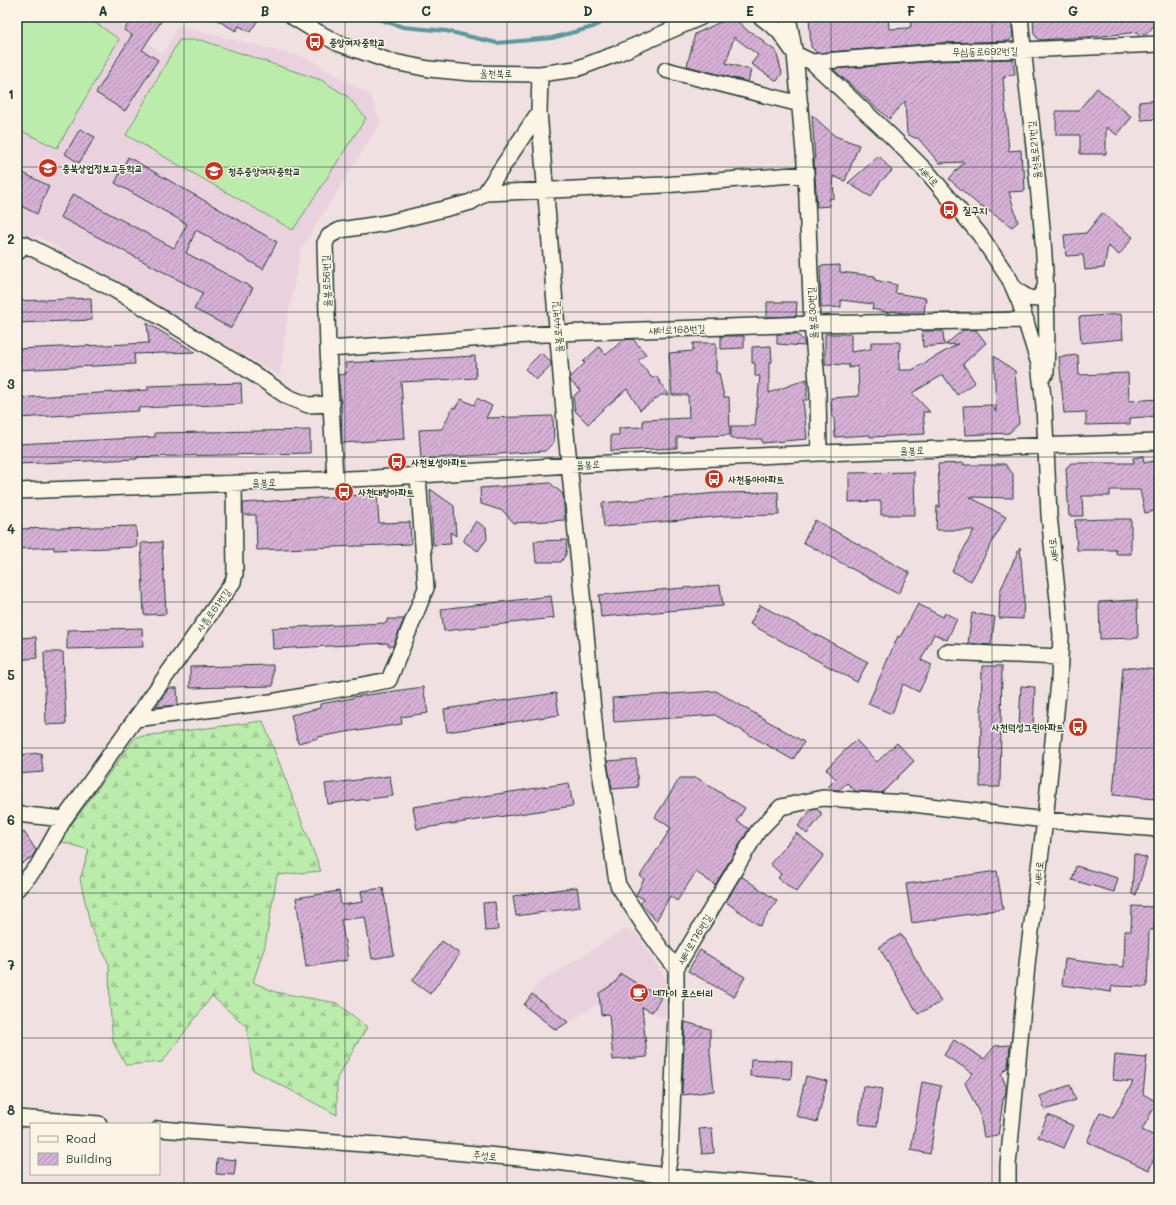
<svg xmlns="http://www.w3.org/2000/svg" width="1176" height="1205" font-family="Mali,'Poor Story',sans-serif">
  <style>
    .built { fill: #e9d2de }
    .grass { fill: #bcecac; stroke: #6e9470 }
    .forest { fill: url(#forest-firs); stroke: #6e9470 }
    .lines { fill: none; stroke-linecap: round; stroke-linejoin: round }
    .stream { stroke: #5c989c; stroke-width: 4 }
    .building { fill: url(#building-hatch); stroke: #1f3d34 }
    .minor-casing { stroke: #1f3d34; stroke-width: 18 }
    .minor { stroke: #fcf5e5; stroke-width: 15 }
    .grid { fill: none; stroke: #1f3d34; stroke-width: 1; stroke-opacity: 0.55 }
    .labels { text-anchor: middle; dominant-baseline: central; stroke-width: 3; stroke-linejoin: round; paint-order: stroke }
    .poi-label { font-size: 10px; font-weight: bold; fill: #1f3d34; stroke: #fcf5e5; text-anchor: start }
    .street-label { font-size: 10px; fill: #1f3d34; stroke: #fcf5e5 }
    .neatline { fill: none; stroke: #1f3d34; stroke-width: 1.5 }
    .grid-label { font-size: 13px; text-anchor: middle; font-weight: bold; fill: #1f3d34 }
  </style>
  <defs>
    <pattern id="forest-firs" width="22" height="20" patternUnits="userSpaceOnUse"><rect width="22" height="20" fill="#bcecac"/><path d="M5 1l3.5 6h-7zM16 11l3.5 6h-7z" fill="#a1cb95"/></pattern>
    <pattern id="building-hatch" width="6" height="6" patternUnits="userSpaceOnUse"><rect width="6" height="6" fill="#d7b0d8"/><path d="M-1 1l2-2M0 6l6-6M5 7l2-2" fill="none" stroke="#ae90b0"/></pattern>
  </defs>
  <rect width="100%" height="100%" fill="#f1e0e1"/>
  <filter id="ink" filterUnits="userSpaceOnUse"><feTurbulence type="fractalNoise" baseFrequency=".025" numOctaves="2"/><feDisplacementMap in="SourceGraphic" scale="8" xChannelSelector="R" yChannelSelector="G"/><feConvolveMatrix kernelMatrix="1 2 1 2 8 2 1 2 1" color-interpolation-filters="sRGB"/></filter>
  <g filter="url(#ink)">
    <path class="built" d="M17,17H112L163,54L178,26L307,58L370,95L381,122L301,249L287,321L280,376L36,235L17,261Z
      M623,930L635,931L666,979V1017H659L617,992L555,1031L522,1005L539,983Z"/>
    <path class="grass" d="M17,17H87L119,39L57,148L17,129Z
      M179,40H201L321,80L347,96L366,118L293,230L126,135Z"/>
    <path class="forest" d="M263,721L321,871L277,875L265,946L253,982L275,992L337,1003L367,1027L337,1078V1115L253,1070L247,1027L212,996L162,1062L126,1065L113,1042L110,1006L109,964L91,928L80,879L89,850L59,841L136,737Z"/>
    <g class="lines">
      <path class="stream" d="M372,17L403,27L446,31L497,43L552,38L593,27L611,17"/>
    </g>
    <path class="building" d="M133,17H164L142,50L158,60L125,111L96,93L132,35L124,30Z
      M212,17H260L250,32L239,26L236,31Z
      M731,17H733L749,32L750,31L765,42L764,43L776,51L782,73L777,81L751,64L758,55L734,37L726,63L751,70L748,82L687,66L695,34Z
      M809,17H888L889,29L909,28V27H911L910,17H1011L1013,36L1009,41L939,43L817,53L811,47Z
      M1033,17H1159V19L1147,34L1138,35V32L1103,36L1039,40L1034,34Z
      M1013,59L1015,75L1004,76L1005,78H1003L1009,151L1021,150L1022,169H1024L1025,191L1009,192L1018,222L1012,227L982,206L981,207L949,179L964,162L939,163L918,138H915L907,134L905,101L889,119L833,69L939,61Z
      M1097,88L1132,117L1117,135L1106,127V154H1080V135H1056V111H1078Z
      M1159,100V119L1141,120L1139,102Z
      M812,115L835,136L859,145L845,181L833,176L834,198L829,199L830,206L817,207L814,160H815Z
      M80,129L95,137L79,163L65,154Z
      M879,156L892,171L880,182L871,197L848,183Z
      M128,157L277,242L263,269L196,230L186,253L253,288L231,328L194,309L203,293L60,217L73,194L174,248L187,224L115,183Z
      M17,170L49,186L37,214L17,204Z
      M1102,213L1133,237L1119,255L1108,246L1104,268L1085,270L1083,255L1066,256L1064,235L1086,233Z
      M840,265V272L875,276V280L897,285L895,293L926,298L924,313H904L891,311L890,313L872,309L873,304L841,300V307L821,308L820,266Z
      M91,298L92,320L17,323V301Z
      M767,302H797L796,316L767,317Z
      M1121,314L1123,339L1081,343L1079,317Z
      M147,323L195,352L134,354L135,364L17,370V349L149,343Z
      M963,330H976L986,343L963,364L975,382L957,395L943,375L912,393L930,412H923L925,434L892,436L870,437V435L835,437L834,417H832L831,398L859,396L858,366L849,368V365L825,364V334H851V352L871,349V342H900L899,370H912L958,344L945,345Z
      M922,331H943L944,345L923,347Z
      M777,334H797L804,341L805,346L777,344Z
      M721,336H744V348L721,349Z
      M633,339L646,354L638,361L652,378L656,376L669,395H661L640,410L627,389L600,412L588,424L575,411L573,397L580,390L570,381V378L585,363L583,362L599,347L606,355L623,340Z
      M693,343H716V373H719L724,397H729L730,435L677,437V448L611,451V435H619V428L643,427V420L689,418L688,395H672L669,353L693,351Z
      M771,346L772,362H769V393L807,379V400H803L807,439L762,443V439H731V426H755L760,376H755V363H752V347Z
      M541,353L551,362V365L536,380L525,369Z
      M1078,355L1079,375L1128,373L1129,401L1159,399V416L1130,418V424L1086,425V412L1064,413L1059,357Z
      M475,356L476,378L401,382L405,439L342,443L341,403L338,375L346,374L345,363Z
      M994,356L1015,371L1019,424L1009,433L965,435L963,406L992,405L996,412Z
      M241,383L242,404L138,408L139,411L17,418V398L148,390V386Z
      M477,398L492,406L486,418L553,416L554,442L545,451L421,459L419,430L442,429L453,407L455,408L461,399L474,405Z
      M310,430V453L137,457V459L17,464V444L155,437V433Z
      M1143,456L1144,463L1159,460V510L1145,513L1140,490H1110V496H1082L1083,516H1069L1066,468L1071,463H1134L1133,458Z
      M964,463V465H996V464H1005L1013,474V498L970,497L1006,517L971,581L952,571L974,530H936L937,506L940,507L938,464Z
      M914,472L915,515H881V501L849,502V473Z
      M550,483L563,494L565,520L514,523L503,511L481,504L480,488Z
      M430,489L454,506L456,536L450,532L451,544L433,545Z
      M778,492L779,515L725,516L604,527L602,503L718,493Z
      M377,494L379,523L410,522L411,544L257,550L256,515H243V503Z
      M1110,519H1131V554H1116V550H1077L1075,520Z
      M815,520L910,573L898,594L803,542Z
      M476,521L486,528L487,539L478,551L463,541Z
      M136,526L137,547L54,550V547L17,549V529Z
      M567,540L566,554L561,562H536L534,541Z
      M162,542L166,614L144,615L141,543Z
      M1020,547L1024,596L1023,619L999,618L1000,591Z
      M720,585L723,606L601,617L599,595Z
      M551,596L554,618L444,631L441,609Z
      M1137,600L1138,638L1100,639L1099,602Z
      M918,604L943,617L945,613L957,619L947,640L934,634L921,660L932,665L919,692L903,684L892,714L868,704L898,636L900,637Z
      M760,605L868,662L857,682L750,624Z
      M972,613L995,617L991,645L968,643Z
      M387,619H404L393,646H388V643L273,649L272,628L387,623Z
      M142,628L143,647L67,649V630Z
      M36,637L37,658L17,660V638Z
      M44,652H63L66,724L46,725Z
      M273,665V686L190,688V667Z
      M982,666H1002L1000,787H980Z
      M1123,667L1159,670V749L1155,799L1113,795Z
      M1021,686L1035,687L1033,728L1019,727Z
      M423,687L428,713L401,717L402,724L358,731V730L318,737V738L298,743L291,715L320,708V704L353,698V697Z
      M169,688H177L178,705L156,707Z
      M716,691L804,742L793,760L715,715L614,722L612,698Z
      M556,693L559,715L447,732L444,709Z
      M856,740L877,762L897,743L914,761L882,793L855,791L847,783L839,790L826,789L836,779L826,769Z
      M41,753L43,772L17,774V755Z
      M636,759L638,787L612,789L607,761Z
      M390,776L393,796L328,804L325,784Z
      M680,778H697L745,808L737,821L749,829L715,885L696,872L677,901L670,896L656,921L641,903L644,899L636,895L644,879L640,876L671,828L655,817Z
      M569,783L573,806L417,829L413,807Z
      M816,809L821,812V816L807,834L798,826L811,810Z
      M24,832L36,850L33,856L17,867V836Z
      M796,833L824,855L796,892L778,878L781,874L770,864Z
      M1134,854L1147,858L1136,895L1132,894Z
      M1076,866L1118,878L1114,892L1072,880Z
      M997,871L1003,909L912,923L906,884Z
      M741,876L777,901L760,926L726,902Z
      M577,887L580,907L516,916L513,896Z
      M383,888L394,955L372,959L365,917L341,920L348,960L306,967L296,898L339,891L341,905L363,902L361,891Z
      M495,902L498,930L485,931L483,903Z
      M1132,906L1155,907L1154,930H1149L1147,987L1112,986L1111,992L1062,985L1065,959L1124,967L1125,931H1131Z
      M901,934L941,1002L918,1014L879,947Z
      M442,941L460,954L430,994L412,981Z
      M700,950L745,977L734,997L688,971Z
      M621,974L661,998L652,1012L642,1007L647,1057L613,1060L609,1014L601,1015L599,993L615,983Z
      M532,994L568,1022L556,1030L524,1005Z
      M685,1022L710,1029V1053L714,1091L683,1095L682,1090Z
      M954,1040L984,1059L995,1046L1010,1045L1008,1067L1001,1074L1006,1086V1092L1003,1100L998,1136L984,1137L980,1115L965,1083L973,1073L944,1055Z
      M1115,1055L1146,1058L1147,1056L1143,1094L1157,1102L1142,1130L1159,1138V1147L1149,1170L1087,1142L1100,1112L1113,1118L1133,1082L1113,1080Z
      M751,1059L792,1061L791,1079L750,1076Z
      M806,1076L827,1081L817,1122L796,1116Z
      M922,1082L941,1086L930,1154L911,1150Z
      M1070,1085L1076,1100L1045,1110L1040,1096Z
      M863,1086L882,1089L877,1126L859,1124Z
      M1048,1115L1074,1126L1064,1148L1038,1137Z
      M712,1128L714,1153L702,1154L699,1129Z
      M217,1158L236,1160L234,1175L216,1174Z"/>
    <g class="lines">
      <defs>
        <path id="minor" d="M293,17L319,33L340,44L389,61L429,69L471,73L540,74L576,69L616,54L701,17
          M761,17L778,30L795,54L812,62L892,137L929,174L980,235L1010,280L1020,303L1039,364L1044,405L1049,515L1058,600L1061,636L1060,657L1059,682L1045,820L1028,955L1008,1165V1188
          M788,17L795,54L806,174L812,324L818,393L819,453
          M1020,17C1031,135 1051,254 1046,373
          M812,62L939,52L1023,50L1159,44
          M666,70L800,104
          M540,74L539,112L565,423L586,634L597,753L608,822L616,876L618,885L643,924L661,949L676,968
          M485,193L539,112
          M17,253L24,244L115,290L242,366L288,397L308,405L332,404
          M1014,288C1028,299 1038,307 1046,284
          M328,349L558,333L812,324L1026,320
          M335,479L328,349L325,243L329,236L340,230L387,223L456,206L471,202L485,193L663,185L806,174
          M17,491L375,478L569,465L819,453L1159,442
          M946,652L1060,657
          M135,719L270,702L389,680L426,588L418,476
          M17,814L64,819
          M17,889L37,867L64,819L233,582L235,574L234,483
          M17,1118L99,1124
          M159,1129L378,1145L541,1160L683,1178L810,1188
          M664,1188L670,1155L676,1016V968L758,831L781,807L823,798L905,803L1045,820L1159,829"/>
      </defs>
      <use href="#minor" class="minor-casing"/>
      <use href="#minor" class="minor"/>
    </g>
  </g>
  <path class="grid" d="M184,17V1188M345,17V1188M507,17V1188M669,17V1188M831,17V1188M992,17V1188M17,167H1159M17,312H1159M17,457H1159M17,602H1159M17,748H1159M17,893H1159M17,1038H1159"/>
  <defs>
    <symbol id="bus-disc" viewBox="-11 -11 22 22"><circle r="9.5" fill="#c8321e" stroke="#fcf5e5"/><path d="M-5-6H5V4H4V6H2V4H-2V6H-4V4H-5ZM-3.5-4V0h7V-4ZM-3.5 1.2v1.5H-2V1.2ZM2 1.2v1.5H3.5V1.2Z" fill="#fff"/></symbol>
    <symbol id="school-disc" viewBox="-11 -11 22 22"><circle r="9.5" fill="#c8321e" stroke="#fcf5e5"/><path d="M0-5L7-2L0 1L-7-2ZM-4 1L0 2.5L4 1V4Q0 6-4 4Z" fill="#fff"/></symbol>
    <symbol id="cafe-disc" viewBox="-11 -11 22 22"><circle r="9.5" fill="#c8321e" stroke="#fcf5e5"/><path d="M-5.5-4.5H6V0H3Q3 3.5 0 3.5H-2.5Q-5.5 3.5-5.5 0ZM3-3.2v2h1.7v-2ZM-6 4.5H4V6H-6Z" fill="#fff"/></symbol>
  </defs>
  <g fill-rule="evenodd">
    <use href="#bus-disc" x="304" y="31" width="22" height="22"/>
    <use href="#school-disc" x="37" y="157" width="22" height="22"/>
    <use href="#school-disc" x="203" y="160" width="22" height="22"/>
    <use href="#bus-disc" x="938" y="199" width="22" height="22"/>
    <use href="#bus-disc" x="386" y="451" width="22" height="22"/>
    <use href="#bus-disc" x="703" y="468" width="22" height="22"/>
    <use href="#bus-disc" x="333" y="481" width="22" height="22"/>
    <use href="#bus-disc" x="1067" y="716" width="22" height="22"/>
    <use href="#cafe-disc" x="628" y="982" width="22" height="22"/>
  </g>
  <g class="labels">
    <g class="poi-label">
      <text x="329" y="42">중앙여자중학교</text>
      <text x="62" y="168">충북상업정보고등학교</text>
      <text x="228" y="171">청주중앙여자중학교</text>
      <text x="963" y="210">질구지</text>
      <text x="411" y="462">사천보성아파트</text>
      <text x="728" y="479">사천동아아파트</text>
      <text x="358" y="492">사천대창아파트</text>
      <text x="1064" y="727" text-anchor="end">사천덕성그린아파트</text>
      <text x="653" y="993">네가이 로스터리</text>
    </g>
    <g class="street-label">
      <text transform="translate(985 51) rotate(-1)">무심동로692번길</text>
      <text x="496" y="73">율천북로</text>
      <text transform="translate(1034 150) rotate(-96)">율천북로21번길</text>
      <text transform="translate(929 176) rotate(47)">새터로</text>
      <text transform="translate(326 281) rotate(-92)">율봉로56번길</text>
      <text transform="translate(812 313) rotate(-93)">율봉로30번길</text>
      <text transform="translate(557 327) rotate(-95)">율봉로44번길</text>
      <text transform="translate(677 329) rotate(-2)">새터로168번길</text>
      <text transform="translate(912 450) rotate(-2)">율봉로</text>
      <text transform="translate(588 464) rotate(-3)">율봉로</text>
      <text transform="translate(264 482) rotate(-2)">율봉로</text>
      <text transform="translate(1053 550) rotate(-96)">새터로</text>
      <text transform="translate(213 610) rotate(-54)">사뜸로61번길</text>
      <text transform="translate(1038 873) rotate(-83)">새터로</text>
      <text transform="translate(694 939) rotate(-59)">새터로176번길</text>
      <text transform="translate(485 1155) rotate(6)">주성로</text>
    </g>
  </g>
  <rect width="1176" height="1205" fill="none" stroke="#fcf5e5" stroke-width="44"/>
  <rect x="30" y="1123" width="130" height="52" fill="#fcf5e5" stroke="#a4ab9e"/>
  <rect x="38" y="1136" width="20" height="6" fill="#fcf5e5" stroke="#a4ab9e"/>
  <text x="66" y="1143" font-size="12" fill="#1f3d34">Road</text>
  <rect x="38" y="1153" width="20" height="12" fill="url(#building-hatch)" stroke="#a4ab9e"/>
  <text x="66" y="1163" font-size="12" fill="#1f3d34">Building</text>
  <rect x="22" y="22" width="1132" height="1161" class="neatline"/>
  <g class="grid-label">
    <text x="103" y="16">A</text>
    <text x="265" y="16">B</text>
    <text x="426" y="16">C</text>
    <text x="588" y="16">D</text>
    <text x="750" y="16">E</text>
    <text x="911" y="16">F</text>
    <text x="1073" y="16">G</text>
    <text x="11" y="99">1</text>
    <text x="11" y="244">2</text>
    <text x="11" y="389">3</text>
    <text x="11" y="534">4</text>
    <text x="11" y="680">5</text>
    <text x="11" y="825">6</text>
    <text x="11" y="970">7</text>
    <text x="11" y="1115">8</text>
  </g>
</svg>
